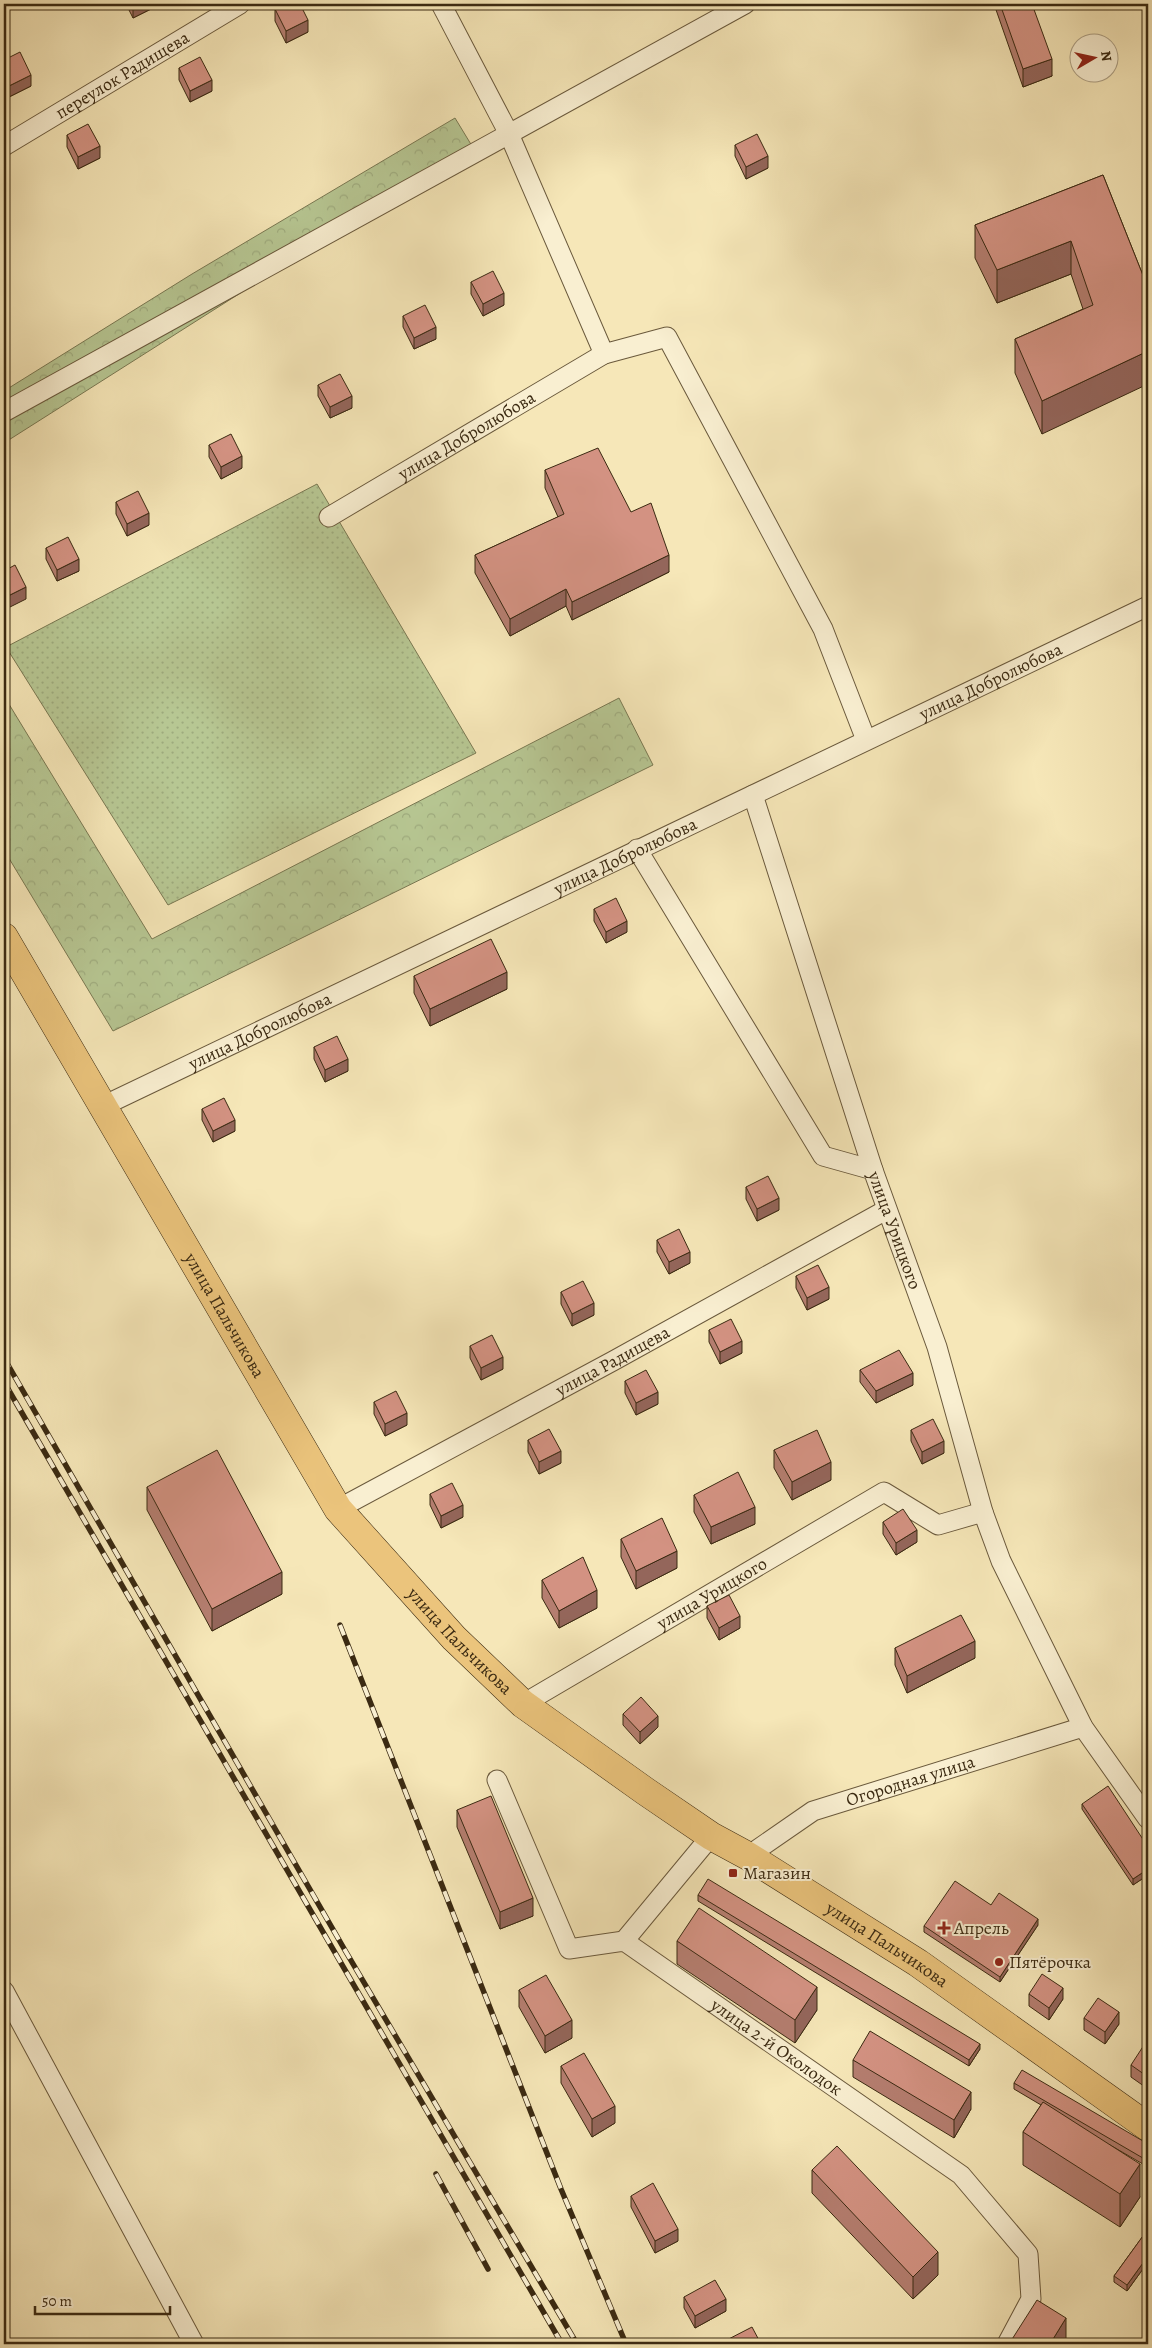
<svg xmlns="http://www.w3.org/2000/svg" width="1152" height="2348" font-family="Alegreya,serif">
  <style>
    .grass { fill: url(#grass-dots); stroke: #797852 }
    .forest { fill: url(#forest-crowns); stroke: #797852 }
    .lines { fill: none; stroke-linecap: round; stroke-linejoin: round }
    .minor-casing { stroke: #6a593c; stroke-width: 21 }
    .primary-casing { stroke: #3b2a12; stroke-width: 29 }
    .minor { stroke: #f9efd1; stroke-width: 19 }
    .primary { stroke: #ebc47c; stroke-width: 28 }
    .rail-casing { stroke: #3b2a12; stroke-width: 5.5 }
    .rail { stroke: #f9efd1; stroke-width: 4; stroke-dasharray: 11; stroke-linecap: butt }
    .wall { fill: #b57e70; stroke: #3b2a12 }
    .shaded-wall { fill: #94665b; stroke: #3b2a12 }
    .building { fill: #d39282; stroke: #3b2a12 }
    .poi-dot { fill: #8f2418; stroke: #f9efd1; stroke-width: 2 }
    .labels { text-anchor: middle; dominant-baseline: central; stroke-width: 4; stroke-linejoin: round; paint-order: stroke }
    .street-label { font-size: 18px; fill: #3b2a12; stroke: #f9efd1 }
    .poi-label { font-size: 18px; fill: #3b2a12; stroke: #f9efd1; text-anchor: start }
  </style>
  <defs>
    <pattern id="grass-dots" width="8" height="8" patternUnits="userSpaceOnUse" patternTransform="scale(1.25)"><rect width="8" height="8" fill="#b7c793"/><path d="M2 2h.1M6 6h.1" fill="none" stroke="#9eab7e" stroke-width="1.8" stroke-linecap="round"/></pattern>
    <pattern id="forest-crowns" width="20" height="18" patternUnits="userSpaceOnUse" patternTransform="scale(1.25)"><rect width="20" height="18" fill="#b7c793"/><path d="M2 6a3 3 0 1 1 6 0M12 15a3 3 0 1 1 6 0" fill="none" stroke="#9eab7e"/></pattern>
  </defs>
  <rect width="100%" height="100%" fill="#f6e7b8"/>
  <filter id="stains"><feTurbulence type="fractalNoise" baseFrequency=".004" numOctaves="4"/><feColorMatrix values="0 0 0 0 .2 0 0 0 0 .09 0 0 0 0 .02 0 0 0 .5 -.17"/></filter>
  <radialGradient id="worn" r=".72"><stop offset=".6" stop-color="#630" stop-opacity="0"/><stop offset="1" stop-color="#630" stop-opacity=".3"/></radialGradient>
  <path class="grass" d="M317,484L476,753L168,905L6,647Z"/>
  <path class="forest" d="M455,118L472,146L4,443V391L192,274Z
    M4,696L152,939L619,698L653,765L113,1031L4,850Z"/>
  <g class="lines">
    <defs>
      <g id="minor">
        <path d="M441,4L509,134L604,354L667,337L823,629L866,740"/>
        <path id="s1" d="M4,146L240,4"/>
        <path d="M4,412L745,4"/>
        <path id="s2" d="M329,517L604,354"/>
        <path d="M753,795L873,1170"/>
        <path id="s3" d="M637,849L823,1156L873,1170L937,1347L983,1512L1001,1561L1083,1727L1148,1819"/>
        <path id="s4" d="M103,1106L1148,606"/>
        <path id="s5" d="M338,1509L613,1361L886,1210"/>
        <path id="s6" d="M523,1704L884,1492L938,1525L983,1512"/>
        <path id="s7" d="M497,1780L569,1949L624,1941L961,2175L1028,2254L1031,2299L1007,2344"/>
        <path id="s8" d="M748,1856L813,1811L1083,1727"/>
        <path d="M624,1941L711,1836"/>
        <path d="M4,1991L194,2344"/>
      </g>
      <g id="primary">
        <path id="s9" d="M4,937L338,1509L454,1638L523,1704L645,1791L711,1836L748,1856L918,1963L1148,2127"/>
      </g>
    </defs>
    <use href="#minor" class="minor-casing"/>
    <use href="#primary" class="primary-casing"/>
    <use href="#minor" class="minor"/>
    <use href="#primary" class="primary"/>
    <defs>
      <path id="rail" d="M4,1358L346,1952L577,2344
        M4,1382L562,2344
        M340,1625L561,2189L626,2344
        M436,2174L488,2269"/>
    </defs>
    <use href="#rail" class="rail-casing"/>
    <use href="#rail" class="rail"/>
  </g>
  <path class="wall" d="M126,4H155V7L133,18Z
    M994,4H1032L1052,76L1023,87Z
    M275,9L308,32L286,43L275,21Z
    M4,60L31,86L9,97L4,87Z
    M179,68L212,91L190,102L179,80Z
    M67,135L100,158L78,169L67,147Z
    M735,145L768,168L746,179L735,156Z
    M1103,175L1148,288L1042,434L1015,373V339L1083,309L1071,274L997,303L975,258V225Z
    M471,282L504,305L483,316L471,294Z
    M403,316L436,339L414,349L403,327Z
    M318,385L352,408L330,418L318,396Z
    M209,445L242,468L221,479L209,457Z
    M545,470L631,512L669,572L572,620L566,606L510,636L475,573V555L558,517L545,488Z
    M116,502L149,525L127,536L116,514Z
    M46,548L79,571L57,581L46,559Z
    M594,909L627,932L606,943L594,921Z
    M414,976L507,989L430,1026L414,993Z
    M314,1047L348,1071L325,1082L314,1059Z
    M202,1109L235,1131L213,1142L202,1120Z
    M746,1187L779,1210L757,1221L746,1199Z
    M657,1240L690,1263L669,1274L657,1252Z
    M796,1276L829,1299L807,1310L796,1288Z
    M561,1292L594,1315L572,1326L561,1304Z
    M709,1330L742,1353L720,1364L709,1342Z
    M470,1346L503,1369L481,1380L470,1358Z
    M860,1370L913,1385L876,1403L860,1382Z
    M625,1381L658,1404L636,1415L625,1393Z
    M374,1402L407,1425L385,1436L374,1414Z
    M911,1430L944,1453L922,1464L911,1441Z
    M528,1440L561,1463L539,1474L528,1452Z
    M774,1450L831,1480L792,1500L774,1468Z
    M147,1487L282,1594L212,1631L147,1510Z
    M430,1494L463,1517L441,1528L430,1505Z
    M694,1495L755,1524L711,1544L694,1512Z
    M883,1522L917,1542L896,1555L883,1534Z
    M621,1539L677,1568L636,1589L621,1557Z
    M542,1580L597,1608L559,1628L542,1598Z
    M707,1606L740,1628L719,1640L707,1618Z
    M895,1648L975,1658L907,1693L895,1665Z
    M623,1714L658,1727L640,1744L623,1725Z
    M1082,1804L1148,1847V1875L1133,1885L1082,1809Z
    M457,1810L533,1916L500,1929L457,1827Z
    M698,1895L980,2049L969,2066L698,1901Z
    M991,1905L1038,1925L1000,1982L924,1932V1926Z
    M677,1941L817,2010L795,2043L677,1964Z
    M519,1990L572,2038L545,2053L519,2007Z
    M1029,1994L1063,1999L1049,2020L1029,2006Z
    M1084,2018L1119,2024L1105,2044L1084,2030Z
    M1148,2048V2089L1131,2077V2065Z
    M853,2060L971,2109L954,2138L853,2077Z
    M561,2066L615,2123L592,2137L561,2083Z
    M1014,2083L1148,2144V2167L1110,2145L1140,2197L1120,2227L1023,2165V2132L1041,2105L1014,2089Z
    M812,2170L938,2275L913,2299L812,2193Z
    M631,2196L678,2241L655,2253L631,2207Z
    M1148,2229V2262L1127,2291L1114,2282V2276Z
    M684,2297L726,2311L695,2328L684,2308Z"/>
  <path class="shaded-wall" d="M139,4H155V7L133,18V6Z
    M308,20V32L286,43V31Z
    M1052,59V76L1023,87V69Z
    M31,75V86L9,97V86Z
    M212,80V91L190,102V91Z
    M100,146V158L78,169V157Z
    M768,156V168L746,179V167Z
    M1071,241V274L997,303V270Z
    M504,293V305L483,316V304Z
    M436,327V339L414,349V338Z
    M1148,351V384L1042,434V401Z
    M352,396V408L330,418V407Z
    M242,456V468L221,479V467Z
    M149,513V525L127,536V524Z
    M669,555V572L572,620V602Z
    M79,559V571L57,581V570Z
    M26,587V599L4,610V598Z
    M566,589V606L510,636V619Z
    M627,921V932L606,943V932Z
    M507,972V989L430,1026V1009Z
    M348,1059V1071L325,1082V1070Z
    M235,1120V1131L213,1142V1131Z
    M779,1198V1210L757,1221V1209Z
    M690,1252V1263L669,1274V1262Z
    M829,1287V1299L807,1310V1298Z
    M594,1303V1315L572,1326V1314Z
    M742,1341V1353L720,1364V1352Z
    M503,1357V1369L481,1380V1368Z
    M913,1373V1385L876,1403V1391Z
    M658,1392V1404L636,1415V1403Z
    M407,1413V1425L385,1436V1424Z
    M944,1441V1453L922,1464V1452Z
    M561,1451V1463L539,1474V1462Z
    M831,1462V1480L792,1500V1482Z
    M463,1505V1517L441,1528V1516Z
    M755,1507V1524L711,1544V1527Z
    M917,1530V1542L896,1555V1543Z
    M677,1551V1568L636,1589V1571Z
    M282,1572V1594L212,1631V1609Z
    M597,1590V1608L559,1628V1611Z
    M740,1616V1628L719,1640V1628Z
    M975,1641V1658L907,1693V1676Z
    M658,1716V1727L640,1744V1732Z
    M1148,1869V1875L1133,1885V1879Z
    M533,1898V1916L500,1929V1912Z
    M1038,1919V1925L1000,1982V1977Z
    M817,1987V2010L795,2043V2020Z
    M1063,1988V1999L1049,2020V2008Z
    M1119,2012V2024L1105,2044V2032Z
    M572,2020V2038L545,2053V2036Z
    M980,2044V2049L969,2066V2060Z
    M971,2092V2109L954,2138V2120Z
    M615,2106V2123L592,2137V2119Z
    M1140,2164V2197L1120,2227V2194Z
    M678,2229V2241L655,2253V2241Z
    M938,2252V2275L913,2299V2277Z
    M1148,2256V2262L1127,2291V2285Z
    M726,2299V2311L695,2328V2316Z
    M1066,2318V2344H1050Z"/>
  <path class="building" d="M132,4H139L133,6Z
    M286,4H300L308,20L286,31L275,9Z
    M1000,4H1032L1052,59L1023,69Z
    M20,52L31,75L9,86L4,75V60Z
    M200,57L212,80L190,91L179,68Z
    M88,124L100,146L78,157L67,135Z
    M757,134L768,156L746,167L735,145Z
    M1103,175L1148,288V351L1042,401L1015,339L1093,305L1071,241L997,270L975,225Z
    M493,271L504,293L483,304L471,282Z
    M425,305L436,327L414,338L403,316Z
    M340,374L352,396L330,407L318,385Z
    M231,434L242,456L221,467L209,445Z
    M598,448L631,512L651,503L669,555L572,602L566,589L510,619L475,555L564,514L545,470Z
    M138,491L149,513L127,524L116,502Z
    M68,537L79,559L57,570L46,548Z
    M15,565L26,587L4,598V571Z
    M616,898L627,921L606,932L594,909Z
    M491,939L507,972L430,1009L414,976Z
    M337,1036L348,1059L325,1070L314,1047Z
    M224,1098L235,1120L213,1131L202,1109Z
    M768,1176L779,1198L757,1209L746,1187Z
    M679,1229L690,1252L669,1262L657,1240Z
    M818,1265L829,1287L807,1298L796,1276Z
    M583,1281L594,1303L572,1314L561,1292Z
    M731,1319L742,1341L720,1352L709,1330Z
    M492,1335L503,1357L481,1368L470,1346Z
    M899,1350L913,1373L876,1391L860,1370Z
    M646,1370L658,1392L636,1403L625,1381Z
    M396,1391L407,1413L385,1424L374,1402Z
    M933,1419L944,1441L922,1452L911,1430Z
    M549,1429L561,1451L539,1462L528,1440Z
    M817,1430L831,1462L792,1482L774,1450Z
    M217,1450L282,1572L212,1609L147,1487Z
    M738,1472L755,1507L711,1527L694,1495Z
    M452,1483L463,1505L441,1516L430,1494Z
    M903,1509L917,1530L896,1543L883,1522Z
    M662,1518L677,1551L636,1571L621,1539Z
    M583,1557L597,1590L559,1611L542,1580Z
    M729,1595L740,1616L719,1628L707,1606Z
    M961,1615L975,1641L907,1676L895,1648Z
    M641,1697L658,1716L640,1732L623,1714Z
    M1108,1786L1148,1847V1869L1133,1879L1082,1804Z
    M491,1796L533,1898L500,1912L457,1810Z
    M708,1879L980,2044L969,2060L698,1895Z
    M955,1881L991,1905L999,1893L1038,1919L1000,1977L924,1926Z
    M699,1908L817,1987L795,2020L677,1941Z
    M1042,1974L1063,1988L1049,2008L1029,1994Z
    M546,1975L572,2020L545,2036L519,1990Z
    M1098,1998L1119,2012L1105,2032L1084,2018Z
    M870,2031L971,2092L954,2120L853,2060Z
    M1144,2045L1148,2048V2077L1131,2065Z
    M584,2053L615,2106L592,2119L561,2066Z
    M1022,2070L1148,2144V2161L1014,2083Z
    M1043,2102L1140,2164L1120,2194L1023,2132Z
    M837,2146L938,2252L913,2277L812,2170Z
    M653,2183L678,2229L655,2241L631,2196Z
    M1148,2229V2256L1127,2285L1114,2276Z
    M715,2280L726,2299L695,2316L684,2297Z
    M1037,2300L1066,2318L1050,2344H1009Z
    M752,2327L761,2344H719Z"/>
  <g class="poi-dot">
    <rect x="728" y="1868" width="10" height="10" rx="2.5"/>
    <path d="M941.5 1920.5h5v5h5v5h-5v5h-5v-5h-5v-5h5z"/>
    <circle cx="999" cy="1962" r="5"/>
  </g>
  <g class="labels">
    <g class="street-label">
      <text stroke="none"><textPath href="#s1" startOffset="138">переулок Радищева</textPath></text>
      <text stroke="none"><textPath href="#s2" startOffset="160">улица Добролюбова</textPath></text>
      <text stroke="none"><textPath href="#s4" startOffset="984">улица Добролюбова</textPath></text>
      <text stroke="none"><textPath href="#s4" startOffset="579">улица Добролюбова</textPath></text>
      <text stroke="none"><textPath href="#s4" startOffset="174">улица Добролюбова</textPath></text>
      <text stroke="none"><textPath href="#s3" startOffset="475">улица Урицкого</textPath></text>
      <text stroke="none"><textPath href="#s9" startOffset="438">улица Пальчикова</textPath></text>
      <text stroke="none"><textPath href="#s5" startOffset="312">улица Радищева</textPath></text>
      <text stroke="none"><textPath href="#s6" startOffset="219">улица Урицкого</textPath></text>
      <text stroke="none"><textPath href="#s9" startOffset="842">улица Пальчикова</textPath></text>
      <text stroke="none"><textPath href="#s8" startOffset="181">Огородная улица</textPath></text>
      <text stroke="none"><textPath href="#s9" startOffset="1368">улица Пальчикова</textPath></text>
      <text stroke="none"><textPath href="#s7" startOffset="425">улица 2-й Околодок</textPath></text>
    </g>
    <g class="poi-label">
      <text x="743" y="1873">Магазин</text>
      <text x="954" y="1928">Апрель</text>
      <text x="1009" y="1962">Пятёрочка</text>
    </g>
  </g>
  <rect width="1152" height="2348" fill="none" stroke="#f6e7b8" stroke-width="20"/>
  <rect x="5" y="5" width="1142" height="2338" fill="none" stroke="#3b2a12" stroke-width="2.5"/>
  <rect x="10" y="10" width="1132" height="2328" fill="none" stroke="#3b2a12"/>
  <g transform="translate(1094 58) rotate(81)"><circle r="24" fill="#f9efd1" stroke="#ada085"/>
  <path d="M0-4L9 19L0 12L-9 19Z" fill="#8f2418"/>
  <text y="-8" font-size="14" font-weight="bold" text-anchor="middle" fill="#3b2a12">N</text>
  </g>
  <path d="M35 2306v8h135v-8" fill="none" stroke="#3b2a12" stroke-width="2.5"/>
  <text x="42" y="2306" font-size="15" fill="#3b2a12" stroke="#f9efd1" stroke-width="4" paint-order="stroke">50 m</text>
  <rect width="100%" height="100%" filter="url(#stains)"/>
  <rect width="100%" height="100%" fill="url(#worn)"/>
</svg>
